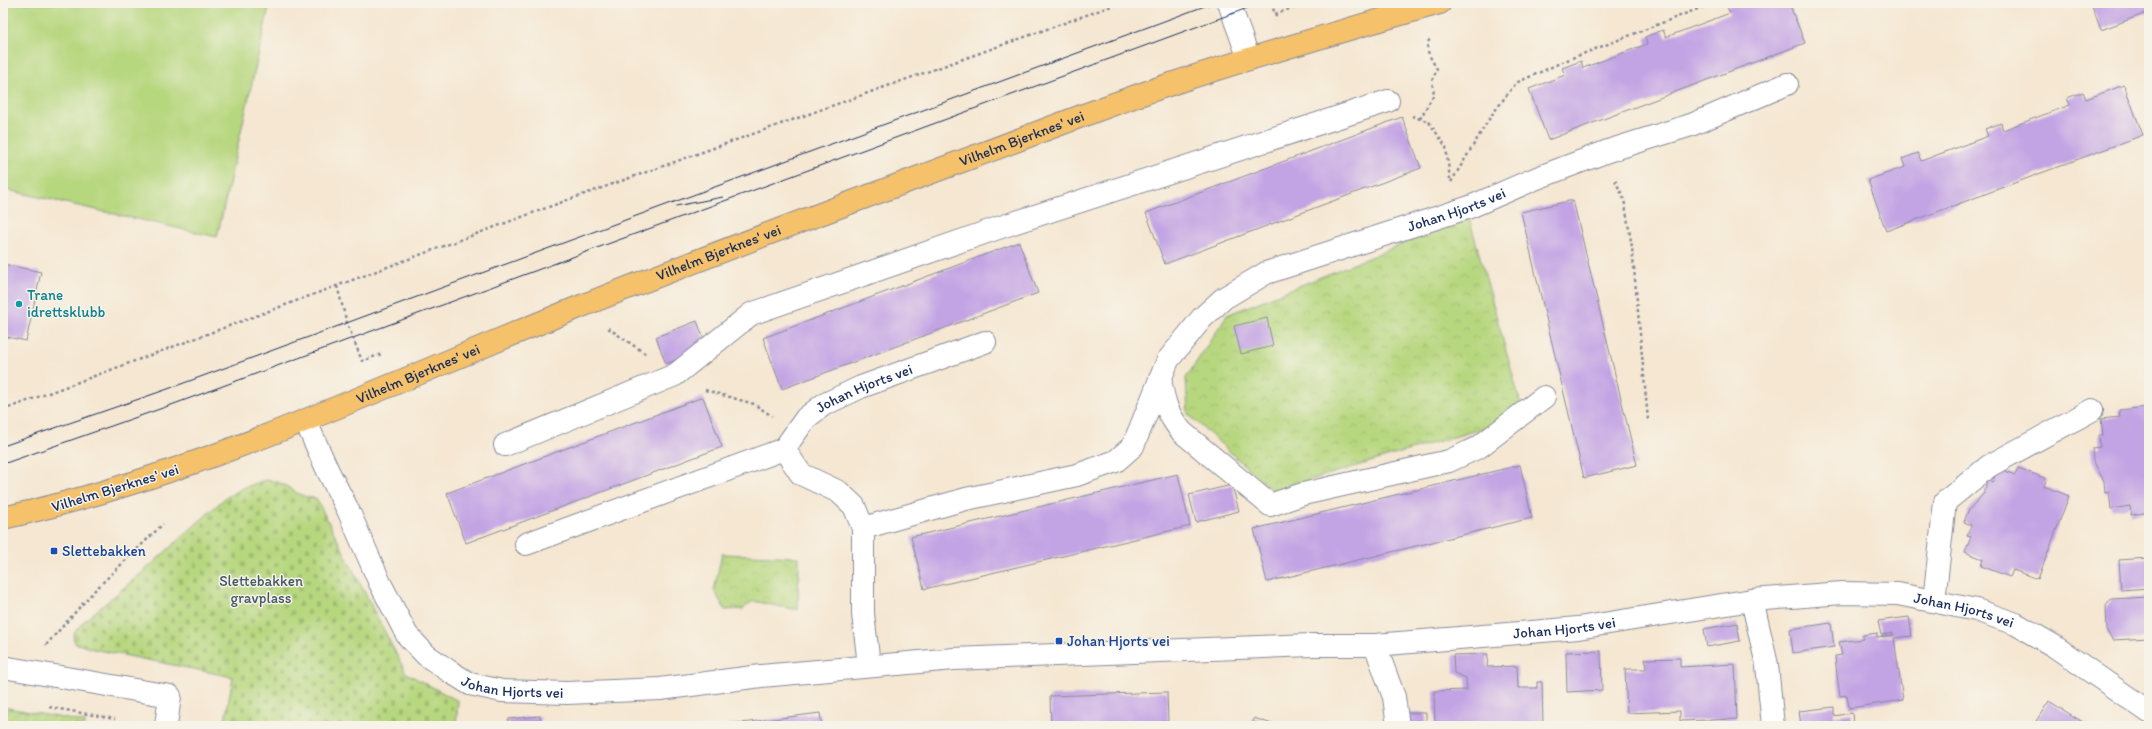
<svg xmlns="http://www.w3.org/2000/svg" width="2152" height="729" font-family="Itim,sans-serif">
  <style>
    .cemetery { fill: url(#cemetery-stones); stroke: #69836e }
    .park { fill: url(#park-crowns); stroke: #69836e }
    .garden { fill: url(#garden-furrows); stroke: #69836e }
    .pitch { fill: #b7d77f; stroke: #69836e }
    .building { fill: #c2a3e4 }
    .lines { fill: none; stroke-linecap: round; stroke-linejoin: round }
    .minor-casing { stroke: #888b98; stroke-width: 24 }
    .major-casing { stroke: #888b98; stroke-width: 24 }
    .path { stroke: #888b98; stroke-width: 2.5; stroke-dasharray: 3 3; stroke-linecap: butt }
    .minor { stroke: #fff; stroke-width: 22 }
    .major { stroke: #f5c16b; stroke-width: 22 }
    .tram { stroke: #1b2f5e; stroke-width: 1 }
    .culture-dot { fill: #0f9aa8; stroke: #f7f3e8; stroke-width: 1.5 }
    .transit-dot { fill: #1a4fb4; stroke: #f7f3e8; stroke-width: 1.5 }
    .labels { text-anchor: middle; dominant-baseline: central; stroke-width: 3; stroke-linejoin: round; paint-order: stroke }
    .street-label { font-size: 15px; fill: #1b2f5e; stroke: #f7f3e8 }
    .culture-label { font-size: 15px; fill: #0d838f; stroke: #f7f3e8; text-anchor: start }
    .transit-label { font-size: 15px; fill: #164399; stroke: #f7f3e8; text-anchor: start }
    .park-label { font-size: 15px; fill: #425966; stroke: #f7f3e8 }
  </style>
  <defs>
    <pattern id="cemetery-stones" width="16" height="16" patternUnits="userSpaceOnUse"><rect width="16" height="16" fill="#b7d77f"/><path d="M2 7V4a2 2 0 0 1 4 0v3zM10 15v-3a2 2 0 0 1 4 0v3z" fill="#9db970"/></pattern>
    <pattern id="park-crowns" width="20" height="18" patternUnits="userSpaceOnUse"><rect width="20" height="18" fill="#b7d77f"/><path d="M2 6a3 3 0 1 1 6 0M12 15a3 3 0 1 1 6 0" fill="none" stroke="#9db970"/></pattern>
    <pattern id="garden-furrows" width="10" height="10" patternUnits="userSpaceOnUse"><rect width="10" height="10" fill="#b7d77f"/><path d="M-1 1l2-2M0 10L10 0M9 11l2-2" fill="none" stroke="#9db970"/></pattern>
  </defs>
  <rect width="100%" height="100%" fill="#f7f3e8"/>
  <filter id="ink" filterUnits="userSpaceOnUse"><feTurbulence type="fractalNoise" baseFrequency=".025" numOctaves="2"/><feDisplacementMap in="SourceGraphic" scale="8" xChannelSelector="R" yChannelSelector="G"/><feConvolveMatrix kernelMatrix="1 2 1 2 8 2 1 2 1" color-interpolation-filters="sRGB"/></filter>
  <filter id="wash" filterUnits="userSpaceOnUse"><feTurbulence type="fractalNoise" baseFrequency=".012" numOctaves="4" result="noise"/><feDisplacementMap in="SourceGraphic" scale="16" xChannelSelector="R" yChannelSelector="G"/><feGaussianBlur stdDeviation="0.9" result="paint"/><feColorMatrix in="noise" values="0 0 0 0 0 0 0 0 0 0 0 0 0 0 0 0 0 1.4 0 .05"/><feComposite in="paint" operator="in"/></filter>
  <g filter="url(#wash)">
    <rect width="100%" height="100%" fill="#f5e7d2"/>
    <path class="cemetery" d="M265,480C288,480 295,499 316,498L406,673L458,701L456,726H224L233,677L93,649L75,643L73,638L75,632L84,621L143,572L225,498L243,488Z"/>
    <path class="park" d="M1469,217L1524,416L1273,491L1188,414L1186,378L1227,315Z
      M722,554L799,557L798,610L753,601L743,609L725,610L714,590Z"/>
    <path class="garden" d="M3,707L85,722V726H37L27,724L20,726H3Z"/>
    <path class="pitch" d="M3,3H270L217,237L3,189Z"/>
    <g id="blocks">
      <path class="building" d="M1737,3H1747L1748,6L1757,3H1789L1805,43L1548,140L1529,89L1565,75L1562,68L1581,61L1583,68L1647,44L1645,37L1663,30L1666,37L1730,13L1727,7Z
        M2091,3H2149V12L2101,30Z
        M2124,85L2143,135L1886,231L1868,180L1905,167L1902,159L1918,153L1921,161L1988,136L1985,129L2001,123L2003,130L2070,105L2067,98L2083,92L2086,99Z
        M1402,117L1421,168L1165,264L1146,213Z
        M1573,200L1637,465L1584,478L1521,212Z
        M1019,242L1038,293L782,389L763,338Z
        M3,264L41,272L26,341L3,336Z
        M1267,318L1273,346L1241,354L1234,326Z
        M697,321L707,347L666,364L656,337Z
        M703,397L722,447L466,543L447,493Z
        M2149,407V512L2131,515L2130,506L2111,509L2109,492L2105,493L2104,481L2093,460L2092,448L2100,447L2099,435H2103L2101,419L2120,417L2119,410Z
        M1520,465L1532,518L1267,582L1254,529Z
        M1998,468L2015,475L2018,468L2047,479L2044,486L2069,496L2038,579L2013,570L2010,577L1981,566L1983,559L1965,552L1971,537L1967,536L1971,525L1964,522L1968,511L1984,493L1988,481L1992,483Z
        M1178,474L1190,526L924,589L911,537Z
        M1232,485L1239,511L1196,522L1189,495Z
        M2149,558V588L2121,590L2119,560Z
        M2149,597V638L2113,640L2107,632L2106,606L2111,599Z
        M1909,617L1912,636L1894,638L1903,700L1849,708L1847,695L1840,696L1837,675L1835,656L1842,655L1839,642L1863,639V635L1877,633V637L1894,635L1893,633L1881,635L1878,621Z
        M1737,623L1740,641L1707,647L1704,629Z
        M1831,623L1834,647L1793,653L1790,629Z
        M1601,651L1602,690L1567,692L1566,652Z
        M1488,654L1487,667L1517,666L1518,688H1537V682H1542L1543,726H1435L1434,691L1467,690L1466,678L1454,673L1453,655Z
        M1680,658V667L1735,664L1737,719L1680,721V711L1627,713L1625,669H1646L1645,659Z
        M1167,692L1168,722L1146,723V726H1051L1050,696Z
        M2049,701L2089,726H2033Z
        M1834,707V716L1852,713L1853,724L1801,726L1799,711Z
        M820,713L822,726H726V725Z
        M1407,713H1426V726H1408Z
        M540,716L541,726H509L508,719Z
        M1254,718L1278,726H1252Z"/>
    </g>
  </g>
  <g filter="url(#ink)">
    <use href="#blocks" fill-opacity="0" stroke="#888b98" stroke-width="1"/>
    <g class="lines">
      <defs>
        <g id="minor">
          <path d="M1229,3L1249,59"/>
          <path d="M1160,379C1164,402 1167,414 1182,432L1270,505L1303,494L1449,461L1479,447L1544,397"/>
          <path id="s1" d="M306,422L328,471L348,510L380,583L407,635L426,655L449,671L470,684L502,691L567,693L660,689L761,676L954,659L1312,645H1375L1578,628L1752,600L1842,593L1898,594L1976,610L2016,624L2054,646L2149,712"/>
          <path d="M505,445L675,375L751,314L1001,227L1388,101"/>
          <path id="s2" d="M863,528L966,499L1077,475L1116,461L1133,446L1168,360L1202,318L1224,298L1266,273L1470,207L1537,178L1608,151L1691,125L1787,84"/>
          <path d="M526,544L784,449"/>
          <path d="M1752,600L1767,665L1773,726"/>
          <path d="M1934,601L1945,502L1989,466L2092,410"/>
          <path d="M1375,645L1394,697L1398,726"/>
          <path id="s3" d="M869,665L863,614V528L854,506L839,492L801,474L784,449L806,418L823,405L861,387L985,342"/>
          <path d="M3,667L170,696L166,726"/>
        </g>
        <g id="major">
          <path id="s4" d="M3,518C206,473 387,384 579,307C709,255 841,206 973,157C1038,133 1102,107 1168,85C1258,55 1348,29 1440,3"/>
        </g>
      </defs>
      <use href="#minor" class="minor-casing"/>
      <use href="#major" class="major-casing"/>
      <path class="path" d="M1271,3L1277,19
        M1275,14L1307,3
        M1412,116L1429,122L1446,147L1450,179
        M1420,119L1434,94L1432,81L1437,69C1432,60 1422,47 1431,38
        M1615,180L1624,199L1632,247L1648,420
        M1451,182L1491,116L1516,83L1567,60L1713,3
        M337,286L347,323L362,361L382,354
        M608,328L646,354
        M705,390L754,404L772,416
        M3,410L554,205L1120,3
        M46,645L95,590L163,524
        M49,707L115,719"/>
      <use href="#minor" class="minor"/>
      <use href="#major" class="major"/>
      <path class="tram" d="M676,206L723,197
        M3,446L165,390L1213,3
        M3,464L174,404L1261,3"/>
    </g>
  </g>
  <circle class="culture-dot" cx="19" cy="304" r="4"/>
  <g class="transit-dot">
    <rect x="50" y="547" width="8" height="8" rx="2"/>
    <rect x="1055" y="637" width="8" height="8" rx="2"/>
  </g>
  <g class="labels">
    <g class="street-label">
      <text stroke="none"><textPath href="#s4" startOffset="1088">Vilhelm Bjerknes' vei</textPath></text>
      <text stroke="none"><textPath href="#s2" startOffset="711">Johan Hjorts vei</textPath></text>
      <text stroke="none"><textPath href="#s4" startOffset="764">Vilhelm Bjerknes' vei</textPath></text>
      <text stroke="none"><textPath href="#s4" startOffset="440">Vilhelm Bjerknes' vei</textPath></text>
      <text stroke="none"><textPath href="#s3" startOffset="358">Johan Hjorts vei</textPath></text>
      <text transform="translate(115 488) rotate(-17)">Vilhelm Bjerknes' vei</text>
      <text stroke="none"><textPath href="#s1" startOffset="1818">Johan Hjorts vei</textPath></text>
      <text stroke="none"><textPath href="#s1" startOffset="1414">Johan Hjorts vei</textPath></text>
      <text stroke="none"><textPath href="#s1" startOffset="359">Johan Hjorts vei</textPath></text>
    </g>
    <g class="culture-label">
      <text x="27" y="295">Trane<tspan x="27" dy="17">idrettsklubb</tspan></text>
    </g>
    <g class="transit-label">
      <text x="62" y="551">Slettebakken</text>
      <text x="1067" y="641">Johan Hjorts vei</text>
    </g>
    <g class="park-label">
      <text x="261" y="581">Slettebakken<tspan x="261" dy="17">gravplass</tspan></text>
    </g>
  </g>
  <rect width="2152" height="729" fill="none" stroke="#f7f3e8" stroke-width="16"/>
</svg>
